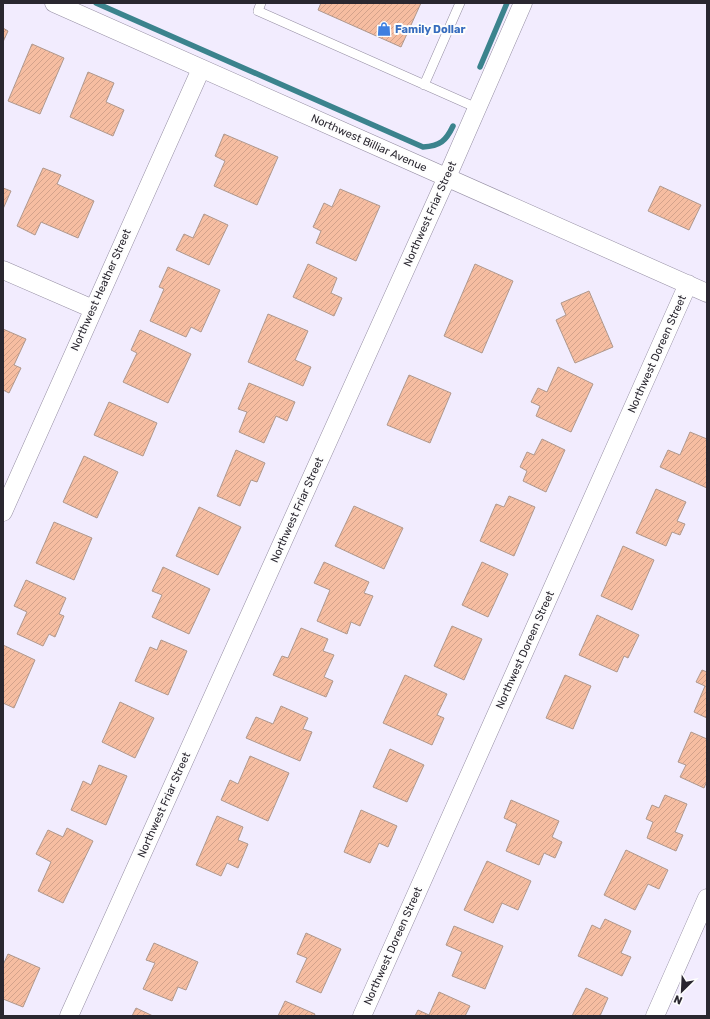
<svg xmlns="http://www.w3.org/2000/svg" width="710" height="1019" font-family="Rubik,sans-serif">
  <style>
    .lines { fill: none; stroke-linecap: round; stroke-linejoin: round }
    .stream { stroke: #3b838d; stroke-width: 5.5 }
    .building { fill: url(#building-hatch); stroke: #af988d }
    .service-casing { stroke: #958ea3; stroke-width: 10 }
    .minor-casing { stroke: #958ea3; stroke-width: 19 }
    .service { stroke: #fff; stroke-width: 9 }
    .minor { stroke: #fff; stroke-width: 18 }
    .labels { text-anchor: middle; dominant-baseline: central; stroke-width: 4; stroke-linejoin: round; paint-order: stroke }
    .shop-label { font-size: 11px; font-weight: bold; fill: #366cbe; stroke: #fdfdfd; text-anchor: start }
    .street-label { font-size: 11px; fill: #2a2730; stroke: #fdfdfd }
  </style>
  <defs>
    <pattern id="building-hatch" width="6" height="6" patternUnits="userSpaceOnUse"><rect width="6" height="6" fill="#f6bda1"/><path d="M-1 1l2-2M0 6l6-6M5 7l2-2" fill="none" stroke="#d3a28b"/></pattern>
  </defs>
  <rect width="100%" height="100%" fill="#f2ecfe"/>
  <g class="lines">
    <path class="stream" d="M96,3L423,147C440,146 446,141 453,126
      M480,67L507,3"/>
  </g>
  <path class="building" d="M321,3H421L401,47L318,10Z
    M3,28L8,31L3,42Z
    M32,44L64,58L40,114L8,101Z
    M88,72L114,83L106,102L124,110L113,136L70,117Z
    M224,134L278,157L257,205L214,186L225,161L215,156Z
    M43,168L61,175L57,184L94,201L78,238L41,222L35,235L17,226Z
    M660,186L701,205L689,230L648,211Z
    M3,188L11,191L3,209Z
    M340,189L380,206L356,261L316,243L321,231L313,227L324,203L332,207Z
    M204,214L228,225L209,265L176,250L184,234L193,238Z
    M308,264L337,278L331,293L342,298L334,316L293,297Z
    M475,264L513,281L482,353L444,336Z
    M168,267L220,290L201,332L191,327L186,337L150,321L164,289L159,287Z
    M589,291L613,347L575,363L556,320L566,315L561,303Z
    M268,314L308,331L295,360L311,367L303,386L248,362Z
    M3,329L26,339L14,365L21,368L9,393L3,390Z
    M140,330L191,354L168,403L123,382L137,353L131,350Z
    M558,367L593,384L571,432L536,416L540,406L531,402L538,388L547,392Z
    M409,375L451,393L430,443L387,425Z
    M249,383L295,402L287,421L276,416L264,443L239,432L247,412L238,409Z
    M109,402L157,423L143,456L94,435Z
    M690,432L707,439V488L660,467L668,450L680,455Z
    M542,439L565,450L546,492L523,481L527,471L520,467L527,452L534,455Z
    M236,450L265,463L257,482L251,480L240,506L217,496Z
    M84,456L118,472L97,518L63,502Z
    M656,489L686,502L677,521L685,524L680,535L672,532L666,546L636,533Z
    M509,496L535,507L514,556L480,541L496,504L504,507Z
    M354,506L403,528L384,569L335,546Z
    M199,507L241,527L218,575L176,556Z
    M54,522L92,538L74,580L36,563Z
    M623,546L654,560L632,610L601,596Z
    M324,562L369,582L364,593L373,596L360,626L351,622L347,634L317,621L330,590L314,583Z
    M482,562L508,574L488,617L462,605Z
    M163,567L210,589L189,634L152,617L162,595L152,591Z
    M26,580L66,598L59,614L64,616L55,637L49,634L43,646L17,634L27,612L14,606Z
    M597,615L639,635L628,658L624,656L617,672L579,655Z
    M452,626L482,639L464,680L434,666Z
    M301,628L328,639L323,651L334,655L324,677L333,681L326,697L273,675L282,656L288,658Z
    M161,640L187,651L168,695L135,681L150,647L157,650Z
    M3,645L35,660L14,708L3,703Z
    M702,670L707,672V718L694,712L705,686L696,682Z
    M405,675L447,694L437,715L444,718L432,745L383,723Z
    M565,675L591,686L573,729L546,718Z
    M120,702L154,718L135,758L102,742Z
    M281,706L308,718L303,729L312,732L300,761L246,738L256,717L273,724Z
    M691,732L707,739V781L704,788L680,777L686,765L678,762Z
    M390,749L424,765L407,802L373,787Z
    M250,756L289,773L268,821L221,800L230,780L238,784Z
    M99,765L127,776L106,825L71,810L83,781L91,785Z
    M665,795L687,804L675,832L683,835L676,851L647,838L653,822L646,819L652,805L659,808Z
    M511,800L559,821L552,837L562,842L555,858L544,853L539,865L506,851L517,824L504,818Z
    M361,810L397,826L388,847L379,843L370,863L344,852Z
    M217,816L243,827L238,840L248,844L238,868L227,863L221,876L196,865Z
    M67,828L93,841L63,903L38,891L51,862L36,854L48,830L63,837Z
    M626,850L668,870L659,889L648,884L635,910L604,895Z
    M487,861L531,881L518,910L502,903L493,923L464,910Z
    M605,919L631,931L621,953L631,957L622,976L578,956L592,925L600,929Z
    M454,926L503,946L485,989L452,976L462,952L446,945Z
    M306,933L341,949L321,993L296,982L307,958L297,954Z
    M154,943L198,962L186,990L178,987L172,1001L143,989L155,963L146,960Z
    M8,954L40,968L23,1007L3,999V965Z
    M586,988L608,998L600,1016H572Z
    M439,992L470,1006L465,1016H415L418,1010L429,1015Z
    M285,1001L315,1014L314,1016H278Z
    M136,1008L153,1016H132Z"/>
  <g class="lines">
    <defs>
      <path id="service" d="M261,3L258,11L477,108
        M424,85L460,3"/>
      <path id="minor" d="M54,3L707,293
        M3,270L93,309
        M3,512L201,69
        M69,1016L447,177L523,3
        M362,1016L688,284
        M655,1016L707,898"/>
    </defs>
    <use href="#service" class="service-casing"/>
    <use href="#minor" class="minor-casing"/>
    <use href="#service" class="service"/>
    <use href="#minor" class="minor"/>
  </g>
  <defs>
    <symbol id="shop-bare" viewBox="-9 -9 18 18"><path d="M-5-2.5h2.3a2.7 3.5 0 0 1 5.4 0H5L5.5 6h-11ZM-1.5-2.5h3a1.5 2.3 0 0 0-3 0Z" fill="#3f7fe0" stroke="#fdfdfd" stroke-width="2.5" paint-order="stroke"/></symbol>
  </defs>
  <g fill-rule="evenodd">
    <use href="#shop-bare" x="374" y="19" width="20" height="20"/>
  </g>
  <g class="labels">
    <g class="shop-label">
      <text x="395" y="29">Family Dollar</text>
    </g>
    <g class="street-label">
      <text transform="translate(369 143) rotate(24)">Northwest Billiar Avenue</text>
      <text transform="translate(430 214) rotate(-66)">Northwest Friar Street</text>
      <text transform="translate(101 290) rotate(-66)">Northwest Heather Street</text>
      <text transform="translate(657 354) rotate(-66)">Northwest Doreen Street</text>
      <text transform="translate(297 510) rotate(-66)">Northwest Friar Street</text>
      <text transform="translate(525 650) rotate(-66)">Northwest Doreen Street</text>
      <text transform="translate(164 805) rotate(-66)">Northwest Friar Street</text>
      <text transform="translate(393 946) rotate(-66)">Northwest Doreen Street</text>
    </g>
  </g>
  <rect width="710" height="1019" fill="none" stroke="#2a2730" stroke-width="8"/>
  <g transform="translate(682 991) rotate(204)" stroke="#fdfdfd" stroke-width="3" paint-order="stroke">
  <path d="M0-3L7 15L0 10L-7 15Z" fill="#2a2730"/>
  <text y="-6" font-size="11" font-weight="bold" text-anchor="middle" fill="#2a2730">N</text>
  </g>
</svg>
